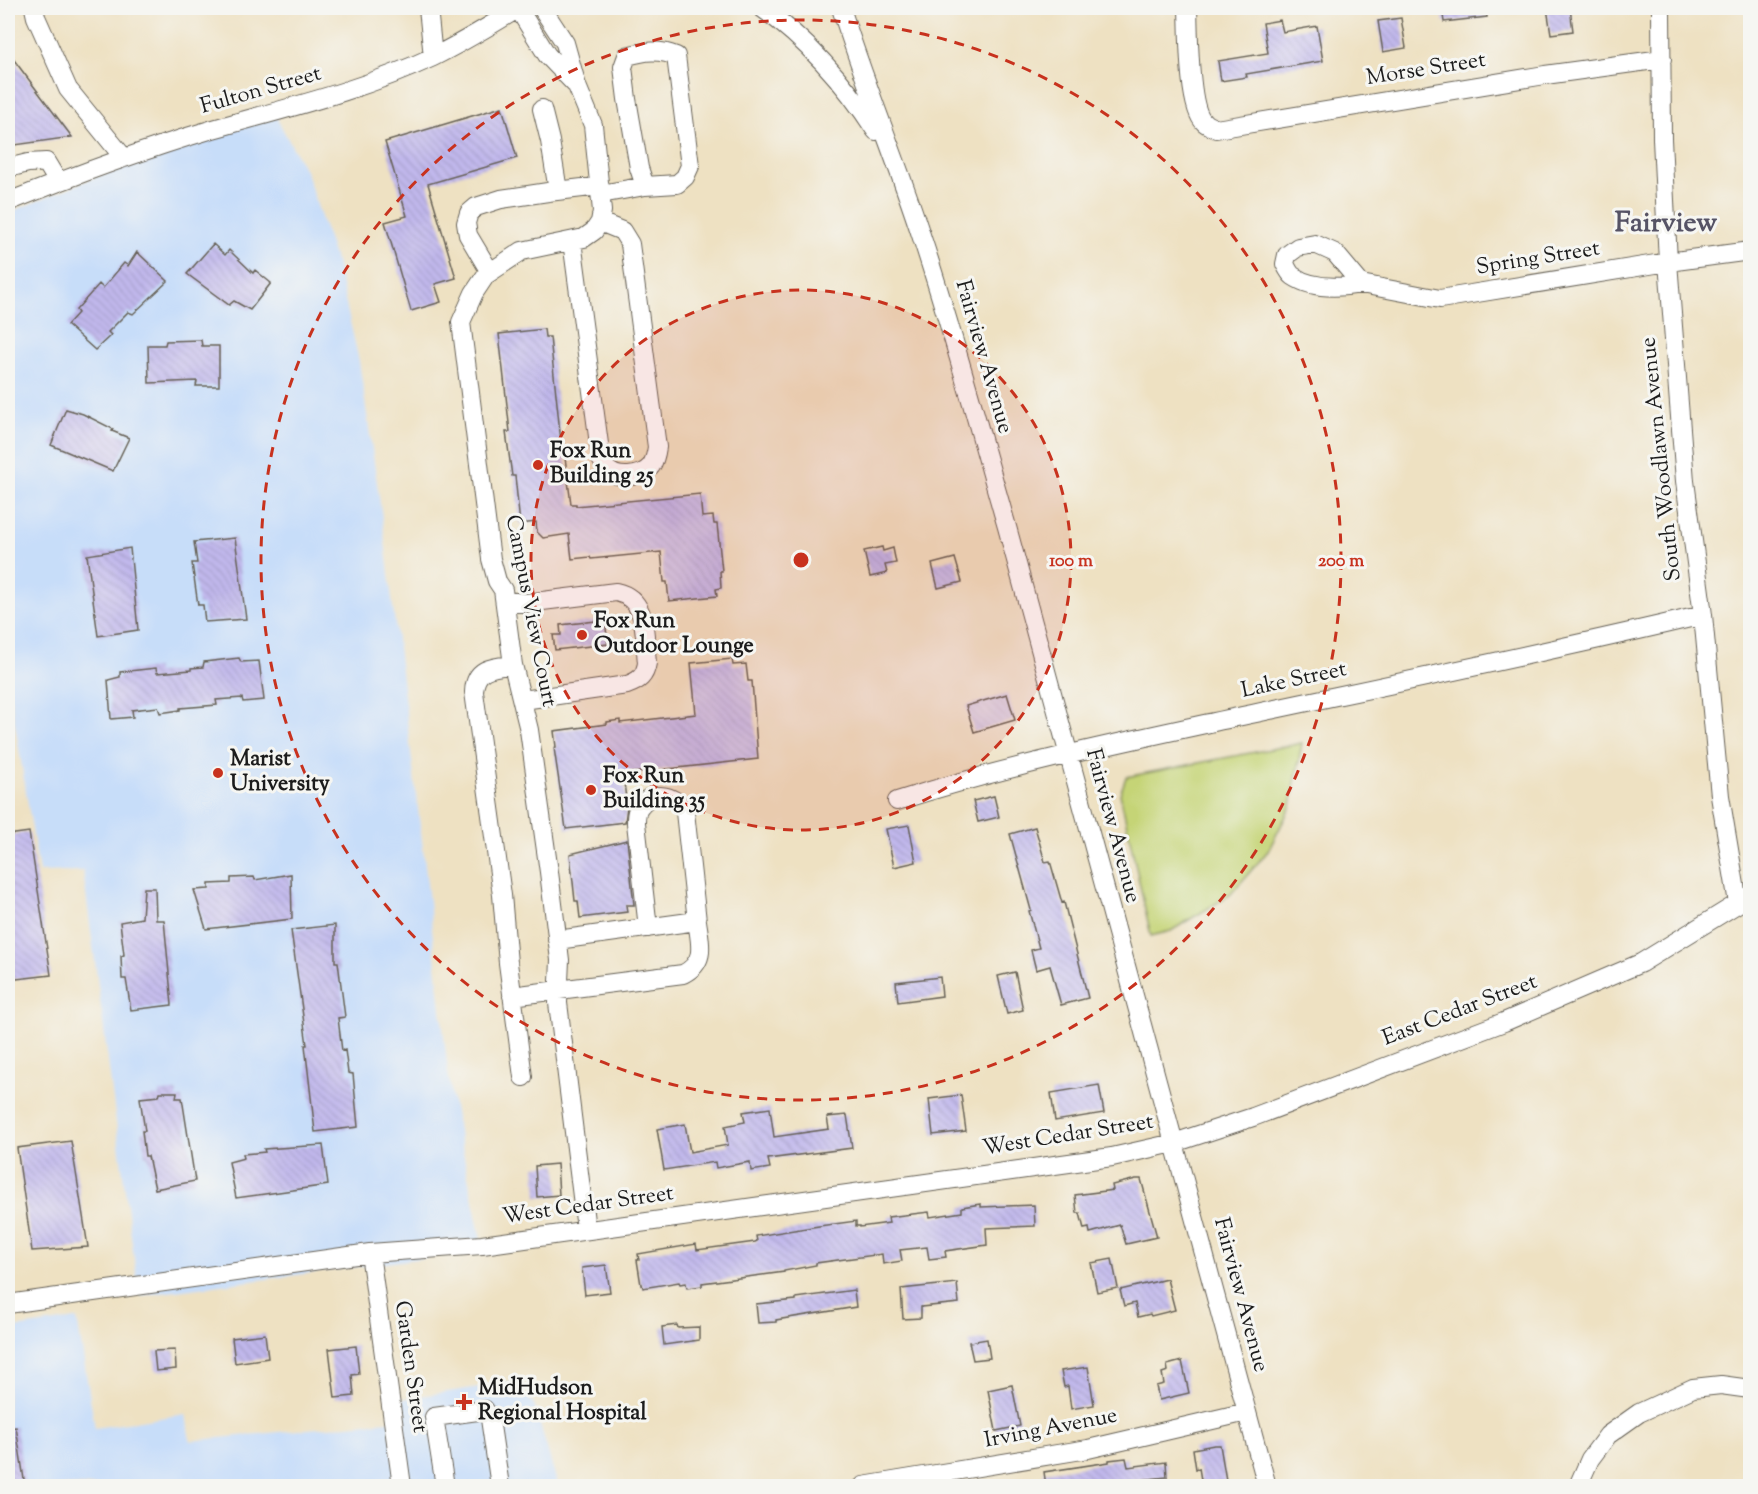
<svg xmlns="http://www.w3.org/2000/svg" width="1758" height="1494" font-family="'Sorts Mill Goudy',serif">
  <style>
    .built { fill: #c7ddf9 }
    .pitch { fill: #c5d476; stroke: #707849; stroke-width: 1.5 }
    .building { fill: url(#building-back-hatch) }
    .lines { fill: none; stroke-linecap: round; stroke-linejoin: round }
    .minor-casing { stroke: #666156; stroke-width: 20 }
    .minor { stroke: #fff; stroke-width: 18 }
    .ring { fill: none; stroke: #c8321e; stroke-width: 3; stroke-dasharray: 10 8 }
    .poi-dot { fill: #c8321e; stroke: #f6f6f2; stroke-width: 2 }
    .labels { text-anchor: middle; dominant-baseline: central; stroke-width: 6; stroke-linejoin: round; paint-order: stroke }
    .street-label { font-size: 22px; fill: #1c1c1c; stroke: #f6f6f2 }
    .poi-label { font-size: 22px; font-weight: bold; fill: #1c1c1c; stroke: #f6f6f2; text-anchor: start }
    .district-label { font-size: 28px; font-weight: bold; fill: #565365; stroke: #f6f6f2 }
    .centre { fill: #c8321e; stroke: #f6f6f2; stroke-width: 3 }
    .ring-label { font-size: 18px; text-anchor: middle; font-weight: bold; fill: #c8321e; stroke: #f6f6f2; stroke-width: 6; stroke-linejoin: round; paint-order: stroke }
  </style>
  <defs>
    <pattern id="building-back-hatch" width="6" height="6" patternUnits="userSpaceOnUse" patternTransform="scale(1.5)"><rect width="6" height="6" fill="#c1b8ec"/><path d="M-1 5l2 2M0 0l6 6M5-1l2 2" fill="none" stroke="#a59eca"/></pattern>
  </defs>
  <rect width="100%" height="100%" fill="#f6f6f2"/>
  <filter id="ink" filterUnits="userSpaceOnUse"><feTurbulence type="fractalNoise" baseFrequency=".0167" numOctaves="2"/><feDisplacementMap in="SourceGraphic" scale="12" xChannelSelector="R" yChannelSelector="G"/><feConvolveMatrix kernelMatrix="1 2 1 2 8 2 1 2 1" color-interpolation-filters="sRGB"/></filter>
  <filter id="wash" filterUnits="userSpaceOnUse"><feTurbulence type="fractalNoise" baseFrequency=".008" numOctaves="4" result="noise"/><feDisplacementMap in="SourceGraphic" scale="24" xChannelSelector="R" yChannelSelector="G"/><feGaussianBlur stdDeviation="1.35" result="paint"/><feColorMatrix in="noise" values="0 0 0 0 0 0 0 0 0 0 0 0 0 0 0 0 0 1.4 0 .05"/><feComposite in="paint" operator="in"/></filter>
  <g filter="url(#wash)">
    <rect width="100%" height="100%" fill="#eee1c2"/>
    <path class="built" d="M275,115L306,172L337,265L359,361L381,510L425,865L448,1073L457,1123L483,1250L139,1296L83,871L39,872L8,681V213L157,152Z
      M77,1319L95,1428L186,1414L190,1441L398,1420L396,1400L512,1382L534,1404L558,1486H8V1329Z"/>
    <path class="pitch" d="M1302,743L1291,806L1268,851L1230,895L1171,931L1151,936L1120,794L1126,777Z"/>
    <g id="blocks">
      <path class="building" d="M1442,8H1486L1487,17L1444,22Z
        M1547,8H1570L1573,31L1551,34Z
        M1401,18L1406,48L1383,52L1378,21Z
        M1280,20L1283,32L1317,26L1323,61L1246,74L1247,77L1221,81L1218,61L1268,53L1263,23Z
        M8,52L72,137L8,146Z
        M502,107L517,158L428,184L456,278L435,284L441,302L411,311L385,222L407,216L385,142Z
        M213,244L225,255L229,250L253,273L255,270L271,283L250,310L234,301L229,305L187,274Z
        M137,252L168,281L133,314L128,312L108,332L111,335L95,350L67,325L78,313L76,310L99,284L103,288L124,263L128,266Z
        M544,329L545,337H550L561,442H563L571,504H576V506L700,494L702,517L713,516L714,524H717L722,571H720L721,588L716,589L717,596L669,601L667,582H664L661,552L591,559L590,557L572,559L569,534L543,538L537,532L536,522L520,524L515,476H512L506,432H510L499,334Z
        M201,340L202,346H219V386H196L197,381L149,383L148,345H165L166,341Z
        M66,409L83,414L113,429L112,431L129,438L113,471L51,445Z
        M235,538L246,619L205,622L203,605H198L192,563H197L194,542Z
        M882,547L883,551L893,548L896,563L885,565L887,573L870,577L864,551Z
        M130,548L138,630L98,636L87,555Z
        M955,558L962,582L938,588L932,564Z
        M605,620L608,644L555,650L553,635H561L560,625Z
        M239,658L241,662L259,661L264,700L243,702L242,698L216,700L217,705L180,708V710L160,713L158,707L132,710L133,717L111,719L108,680L120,677V672L156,668L157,673L191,670V668L203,667L204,662Z
        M732,659L733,665L746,664L748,681H752L758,759L623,774L627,807L625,822L566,829L554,748L556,747L554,731L607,724V722L620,720V723L696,714L691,663Z
        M1007,694L1015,720L974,732L966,706Z
        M994,796L999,817L978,822L973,801Z
        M909,825L916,862L894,867L886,829Z
        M1035,827L1045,862L1050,861L1062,903L1064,902L1088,998L1061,1005L1050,966L1036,970L1031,950L1039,948L1029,911L1031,910L1010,834Z
        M29,832L51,975L8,980V835Z
        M627,840L634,905H626L627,912L580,918L578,901H575L570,854Z
        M291,874L292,919L206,929L194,890L209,889V884L231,883V878L254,877L255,880Z
        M144,888H155L156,920H164L172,1005L131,1010L126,979H122L121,956L124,955L120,922L142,918Z
        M335,925V962H338L345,1017L338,1018L342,1051L345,1050L348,1073L353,1074L358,1127L315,1132L305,1045H307L291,930Z
        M1015,972L1023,1010L1007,1014L998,976Z
        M940,977L942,996L898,1002L896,982Z
        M1099,1085L1104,1113L1055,1121L1051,1093Z
        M160,1092H177L176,1098H182L195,1181L155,1189L148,1156H145L142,1131H145L140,1098L159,1096Z
        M961,1095L966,1131L933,1135L929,1099Z
        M770,1108L774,1137L829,1129L827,1117L847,1115L852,1148L768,1159L770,1168L751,1171L750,1162L716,1168L715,1162L664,1170L657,1129L685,1124L690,1152L728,1145L725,1126L745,1122L743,1112Z
        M71,1141L88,1247L32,1251L17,1148Z
        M323,1145L328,1185L236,1198L229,1162L244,1158L243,1154L265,1152L264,1149Z
        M557,1164L559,1195L537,1197L535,1166Z
        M1136,1179H1141L1157,1237L1126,1244L1120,1225L1090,1233L1089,1228L1084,1229L1080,1213H1077L1075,1195L1113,1190L1112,1185Z
        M981,1204V1207L1034,1205L1035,1226L986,1228L987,1245L945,1251L946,1257L929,1259L927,1247L900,1250L902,1261L883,1264L882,1254L816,1263V1265L784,1271V1272L702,1283V1286L687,1288L686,1283L680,1284L679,1282L643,1288L642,1284L641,1285L637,1260H639L638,1254L696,1244L697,1250L755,1242L757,1241L756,1236L819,1226L856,1221V1226H860V1227L889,1223L888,1217L929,1212L930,1217L962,1212V1207Z
        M1112,1259L1118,1288L1097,1292L1091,1263Z
        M606,1265L610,1292L585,1295L582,1268Z
        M1167,1279L1175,1310L1151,1316L1150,1314L1138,1317L1135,1303L1124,1306L1120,1290Z
        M957,1283L959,1303L921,1307V1318L903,1319L901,1289Z
        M854,1290L856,1307L776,1320V1322L758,1323L756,1304L796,1300V1298Z
        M677,1325L678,1328L699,1327V1340L664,1345L662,1327Z
        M265,1334L268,1358L235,1363L232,1338Z
        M987,1339L990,1358L973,1360L969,1342Z
        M356,1346L359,1374L352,1375L354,1396L335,1398L329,1349Z
        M175,1350L176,1369L156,1371L154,1351Z
        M1182,1361L1189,1393L1159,1400L1156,1386L1164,1384L1162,1373L1168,1371L1167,1365Z
        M1088,1367L1094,1405L1071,1409L1068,1386L1064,1387L1061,1371Z
        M1012,1385L1020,1426L996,1431L988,1390Z
        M16,1427L25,1486H8V1428Z
        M1214,1445H1220L1227,1486H1202L1199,1468L1196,1469L1193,1449Z
        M1126,1458L1128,1467L1166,1462L1167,1477L1132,1481L1133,1486H1046L1044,1472L1109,1462V1460Z"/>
    </g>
  </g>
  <g filter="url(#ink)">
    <use href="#blocks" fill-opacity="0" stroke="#666156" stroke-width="1.5"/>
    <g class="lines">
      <defs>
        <path id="minor" d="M34,8L36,17L68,89L124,158
          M428,8L433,57
          M518,8L547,55L575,84
          M542,8L565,43L577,86L593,125L602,211L600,222L594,231L584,238L522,251L486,275L474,293L461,322L491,559L497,581L503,590L513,665L529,730L549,872L560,960L558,1003L586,1229
          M762,8C808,41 845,83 876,131
          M841,8C865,84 896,158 921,235C953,331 979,430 1007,527L1267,1486
          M1188,8C1189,30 1188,108 1204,122C1206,125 1213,127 1216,129L1545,75L1662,59
          M1661,8L1662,139L1668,262L1685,481L1703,615L1720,796L1738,903
          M542,109L550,141L558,191
          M8,168L28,163L46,162L58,182
          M601,194L645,186L677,184L685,177L690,166L676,56C659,49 645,51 627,56L623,67L627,99L639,168L645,186
          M8,202C75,175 143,150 213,129C287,108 363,90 433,57C462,43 491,25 519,8
          M572,241L601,459C603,462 604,465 606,468C616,480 641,478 651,466C655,460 656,454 657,447L630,244L622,231L600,222
          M490,272L468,235L466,223L469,213L476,207L501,199L548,192L600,186
          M1361,284C1339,288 1312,289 1293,276C1290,274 1287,268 1285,264L1287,255L1298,247L1315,244L1335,253L1361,284L1440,299L1668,262L1750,251
          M505,601L526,603L616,592C649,599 644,636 647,663C645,676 639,681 627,685L523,700
          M513,665C493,667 475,667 474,692L502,895L508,963L523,1077
          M897,801C1001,768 1108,745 1214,722C1377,687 1540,654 1703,615
          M648,928L636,823C636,816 636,810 641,805C653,789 678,796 685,812L697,921
          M512,996L683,974C707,962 700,943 697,921L557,940
          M370,1253L402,1486
          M8,1304L370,1253L482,1245L1112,1157L1174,1143L1253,1117L1504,1022L1641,963L1750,896
          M445,1486L434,1417L485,1410L490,1419L500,1486
          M863,1486L1088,1449L1247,1412
          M1578,1486L1590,1459L1608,1435L1639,1413L1693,1388L1721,1385L1750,1389"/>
      </defs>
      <use href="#minor" class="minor-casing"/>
      <use href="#minor" class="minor"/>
    </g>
  </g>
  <circle cx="801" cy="560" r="270" fill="#c8321e" fill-opacity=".12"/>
  <g class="ring">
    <circle cx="801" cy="560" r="270"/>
    <circle cx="801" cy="560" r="540"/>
  </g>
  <g class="poi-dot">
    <circle cx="538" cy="465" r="6"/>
    <circle cx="582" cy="635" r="6"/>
    <circle cx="218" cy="773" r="6"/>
    <circle cx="591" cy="790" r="6"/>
    <path d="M461 1393h6v6h6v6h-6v6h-6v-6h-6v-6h6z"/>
  </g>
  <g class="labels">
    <g class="street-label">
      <text transform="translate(1426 70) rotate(-9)">Morse Street</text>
      <text transform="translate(261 91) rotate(-16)">Fulton Street</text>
      <text transform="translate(1538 259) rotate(-9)">Spring Street</text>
      <text transform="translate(983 357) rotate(74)">Fairview Avenue</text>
      <text transform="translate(1662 459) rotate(-96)">South Woodlawn Avenue</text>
      <text transform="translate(530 611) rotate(79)">Campus View Court</text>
      <text transform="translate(1294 681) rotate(-12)">Lake Street</text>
      <text transform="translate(1112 826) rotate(75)">Fairview Avenue</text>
      <text transform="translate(1460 1011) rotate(-21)">East Cedar Street</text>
      <text transform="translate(1068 1136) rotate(-9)">West Cedar Street</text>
      <text transform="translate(588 1206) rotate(-8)">West Cedar Street</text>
      <text transform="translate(1240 1295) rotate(75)">Fairview Avenue</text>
      <text transform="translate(410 1367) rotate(82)">Garden Street</text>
      <text transform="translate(1051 1429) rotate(-11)">Irving Avenue</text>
    </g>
    <g class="poi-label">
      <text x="550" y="452">Fox Run<tspan x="550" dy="25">Building 25</tspan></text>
      <text x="594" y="622">Fox Run<tspan x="594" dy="25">Outdoor Lounge</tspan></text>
      <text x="230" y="760">Marist<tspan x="230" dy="25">University</tspan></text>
      <text x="603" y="777">Fox Run<tspan x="603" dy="25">Building 35</tspan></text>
      <text x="478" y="1389">MidHudson<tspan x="478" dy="25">Regional Hospital</tspan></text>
    </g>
    <g class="district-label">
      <text x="1666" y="224">Fairview</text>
    </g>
  </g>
  <circle cx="801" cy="560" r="9" class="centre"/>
  <g class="ring-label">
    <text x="1071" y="566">100 m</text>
    <text x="1341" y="566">200 m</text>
  </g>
  <rect width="1758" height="1494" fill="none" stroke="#f6f6f2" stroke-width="30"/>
</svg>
